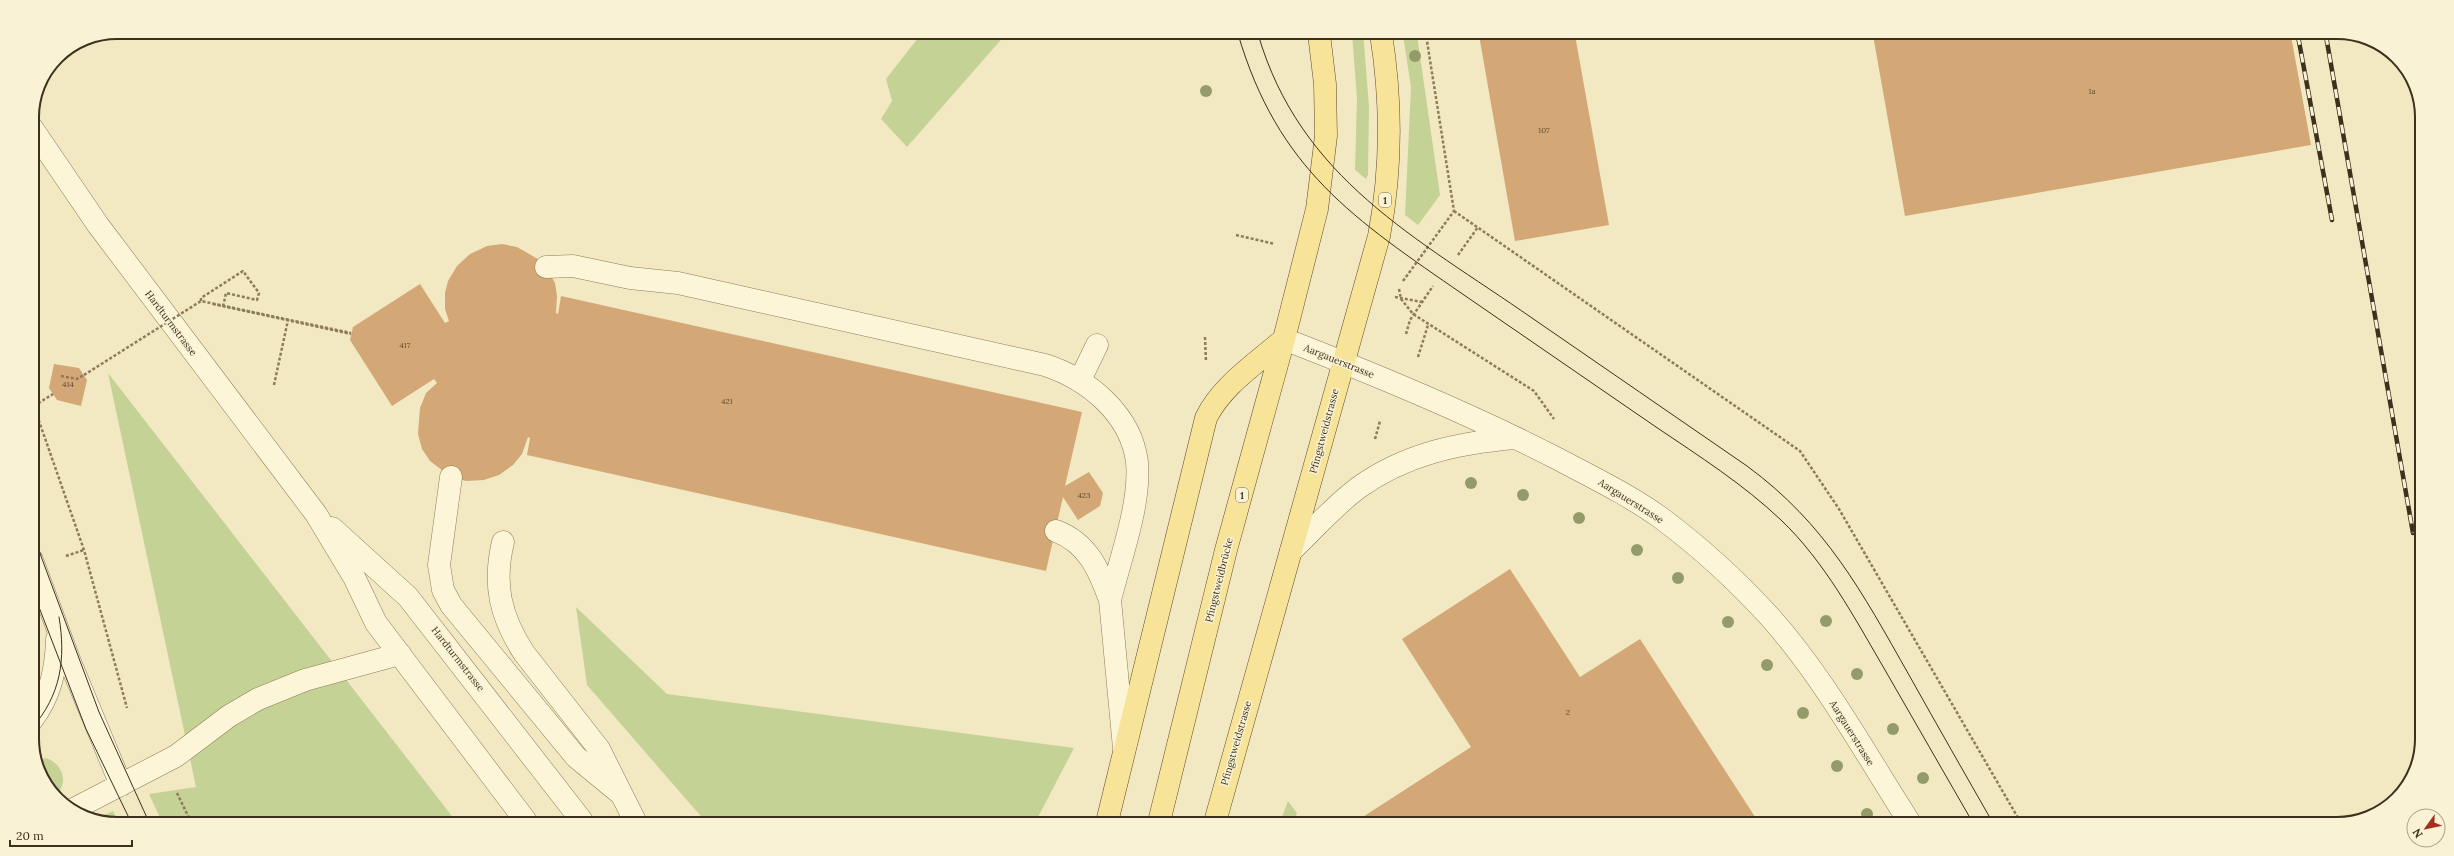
<svg xmlns="http://www.w3.org/2000/svg" width="2454" height="856" font-family="Lora,serif">
  <style>
    .green { fill: #c5d296 }
    .building { fill: #d4a776 }
    .lines { fill: none; stroke-linecap: round; stroke-linejoin: round }
    .minor-casing { stroke: #8f7b58; stroke-width: 23 }
    .major-casing { stroke: #5c482c; stroke-width: 23 }
    .path { stroke: #8f7b58; stroke-width: 2.5; stroke-dasharray: 3 2; stroke-linecap: butt }
    .minor { stroke: #fcf5d8; stroke-width: 22 }
    .major { stroke: #f8e498; stroke-width: 22 }
    .tram { stroke: #3d301d; stroke-width: 1 }
    .rail-casing { stroke: #3d301d; stroke-width: 4.5 }
    .rail { stroke: #f9f2d4; stroke-width: 3; stroke-dasharray: 9; stroke-linecap: butt }
    .path-bridge { stroke: #8f7b58; stroke-width: 2.5; stroke-dasharray: 3 2; stroke-linecap: butt }
    .tree { fill: #949b6a }
    .labels { text-anchor: middle; dominant-baseline: central; stroke-width: 3; stroke-linejoin: round; paint-order: stroke }
    .number-label { font-size: 8px; fill: #634e33 }
    .shield { fill: #f9f2d4; stroke: #756a54; stroke-width: 1 }
    .shield-label { font-size: 9px; font-weight: bold; fill: #3d301d }
    .street-label { font-size: 10px; fill: #3d301d; stroke: #f9f2d4 }
    .rim { fill: none; stroke: #3d301d; stroke-width: 2 }
  </style>
  <rect width="100%" height="100%" fill="#f2e9c3"/>
  <path class="green" d="M921,34H1006L907,147L881,119L892,101L886,79Z
    M1352,34H1363L1364,43L1369,107L1368,175L1366,179L1355,170L1357,98Z
    M1403,35H1417L1440,195L1418,225L1405,215L1411,87Z
    M108,373L455,820H161L149,794L196,787Z
    M576,607L667,694L1074,748L1036,821H705L587,685Z
    M32,665L40,684L32,697Z
    M46,758C63,764 69,782 56,796L50,791L38,761Z
    M1288,801L1297,813L1294,822H1280Z
    M113,811L117,820H94Z"/>
  <path class="building" d="M1479,35H1575L1609,225L1515,241Z
    M1873,35L2291,36L2311,145L1905,216Z
    M502,244L517,247L543,262L555,283L557,296L556,313L558,314L561,296L1082,412L1065,486L1089,472L1103,493L1100,506L1078,520L1063,497L1046,571L527,455L530,438L528,437L522,454L513,465L499,475L484,480L466,481L451,477L430,461L422,449L418,434L420,408L426,393L437,383L434,379L392,406L350,340L353,327L420,284L445,323L449,321L445,309V293L448,281L457,266L470,254L487,246Z
    M54,364L79,368L87,380L81,406L57,400L49,388Z
    M1510,569L1580,677L1640,639L1759,823L1355,822L1471,747L1402,639Z"/>
  <g class="lines">
    <defs>
      <path id="minor" d="M32,128L98,225L316,514L354,577L376,623L525,820
        M546,267L573,266L630,278L678,283L1045,365C1088,379 1131,414 1137,462C1141,504 1120,559 1110,600
        M1284,339C1377,375 1469,413 1558,459C1592,477 1629,495 1661,518C1700,547 1737,581 1770,617C1825,679 1865,753 1910,823
        M1080,380L1097,345
        M451,477L439,565L443,590L451,605L576,757L621,794
        M332,528L408,597L582,821
        M1056,531C1088,543 1099,570 1110,600L1124,748
        M503,542C493,584 500,616 524,653L599,749L635,821
        M1291,551C1313,530 1334,506 1358,488C1405,454 1458,443 1515,438
        M32,560L70,662L121,785
        M32,720C51,695 56,669 57,639
        M74,809L176,756L229,716L258,699L305,680L400,654"/>
      <path id="major" d="M1107,822L1206,418C1222,385 1257,363 1284,339
        M1159,822L1226,550L1284,339L1317,209L1326,136L1325,84L1319,34
        M1215,822L1379,236C1392,168 1392,103 1381,34"/>
    </defs>
    <use href="#minor" class="minor-casing"/>
    <use href="#major" class="major-casing"/>
    <path class="path" d="M1454,211L1800,451L1839,509L2021,823
      M1236,235L1275,244
      M1458,255L1478,227
      M1403,281L1454,211L1426,35
      M1399,289L1401,299L1413,314L1534,391L1554,419
      M1395,297L1422,302
      M201,301V298L243,271L259,293L257,300L226,293L223,307
      M213,304L351,334
      M1406,334L1410,320L1433,286
      M1205,337L1206,362
      M1418,357L1428,325
      M61,376L77,379L84,375
      M274,385L288,320
      M32,401L84,550L127,708
      M34,406L53,394
      M1375,439L1380,421
      M66,556L84,550
      M177,793L190,820"/>
    <use href="#minor" class="minor"/>
    <use href="#major" class="major"/>
    <path class="tram" d="M1238,34C1278,170 1354,219 1464,295C1528,339 1592,383 1656,427C1699,456 1743,484 1781,520C1825,562 1854,617 1885,670C1914,721 1944,772 1973,823
      M1258,34C1300,179 1417,238 1532,318C1604,367 1675,417 1747,466C1826,524 1862,592 1909,675C1937,725 1965,774 1993,823
      M32,532L99,712L148,820
      M32,589L86,729L130,820
      M32,728C61,695 66,659 59,617"/>
    <defs>
      <path id="rail" d="M2298,36L2332,220
        M2326,36L2413,533"/>
    </defs>
    <use href="#rail" class="rail-casing"/>
    <use href="#rail" class="rail"/>
    <path class="path-bridge" d="M84,375L201,301L351,333"/>
  </g>
  <g class="tree">
    <circle cx="1415" cy="56" r="6"/>
    <circle cx="1206" cy="91" r="6"/>
    <circle cx="1471" cy="483" r="6"/>
    <circle cx="1523" cy="495" r="6"/>
    <circle cx="1579" cy="518" r="6"/>
    <circle cx="1637" cy="550" r="6"/>
    <circle cx="1678" cy="578" r="6"/>
    <circle cx="1826" cy="621" r="6"/>
    <circle cx="1728" cy="622" r="6"/>
    <circle cx="1767" cy="665" r="6"/>
    <circle cx="1857" cy="674" r="6"/>
    <circle cx="1803" cy="713" r="6"/>
    <circle cx="1893" cy="729" r="6"/>
    <circle cx="1837" cy="766" r="6"/>
    <circle cx="1923" cy="778" r="6"/>
    <circle cx="1867" cy="814" r="6"/>
  </g>
  <g class="labels">
    <g class="number-label">
      <text x="2092" y="91">1a</text>
      <text x="1544" y="130">107</text>
      <text x="405" y="345">417</text>
      <text x="68" y="384">414</text>
      <text x="727" y="401">421</text>
      <text x="1084" y="495">423</text>
      <text x="1568" y="712">2</text>
    </g>
    <g class="shield">
      <rect x="1379" y="193" width="12" height="14" rx="3"/>
      <rect x="1236" y="488" width="12" height="14" rx="3"/>
    </g>
    <g class="shield-label">
      <text x="1385" y="200">1</text>
      <text x="1242" y="495">1</text>
    </g>
    <g class="street-label">
      <text transform="translate(171 323) rotate(53)">Hardturmstrasse</text>
      <text transform="translate(1339 361) rotate(22)">Aargauerstrasse</text>
      <text transform="translate(1324 431) rotate(-75)">Pfingstweidstrasse</text>
      <text transform="translate(1631 501) rotate(32)">Aargauerstrasse</text>
      <text transform="translate(1219 580) rotate(-76)">Pfingstweidbrücke</text>
      <text transform="translate(458 659) rotate(52)">Hardturmstrasse</text>
      <text transform="translate(1852 733) rotate(58)">Aargauerstrasse</text>
      <text transform="translate(1236 743) rotate(-74)">Pfingstweidstrasse</text>
    </g>
  </g>
  <path d="M0 0H2454V856H0ZM117 39H2337A78 78 0 0 1 2415 117V739A78 78 0 0 1 2337 817H117A78 78 0 0 1 39 739V117A78 78 0 0 1 117 39Z" fill="#f9f2d4" fill-rule="evenodd"/>
  <path class="rim" d="M117 39H2337A78 78 0 0 1 2415 117V739A78 78 0 0 1 2337 817H117A78 78 0 0 1 39 739V117A78 78 0 0 1 117 39Z"/>
  <g transform="translate(2426 828) rotate(237)"><circle r="19" fill="#f9f2d4" stroke="#aea48b"/>
  <path d="M0-3L7 15L0 10L-7 15Z" fill="#a42e22"/>
  <text y="-6" font-size="11" font-weight="bold" text-anchor="middle" fill="#3d301d">N</text>
  </g>
  <path d="M10 840v6h122v-6" fill="none" stroke="#3d301d" stroke-width="2"/>
  <text x="16" y="840" font-size="12" fill="#3d301d" stroke="#f9f2d4" stroke-width="3" paint-order="stroke">20 m</text>
</svg>
